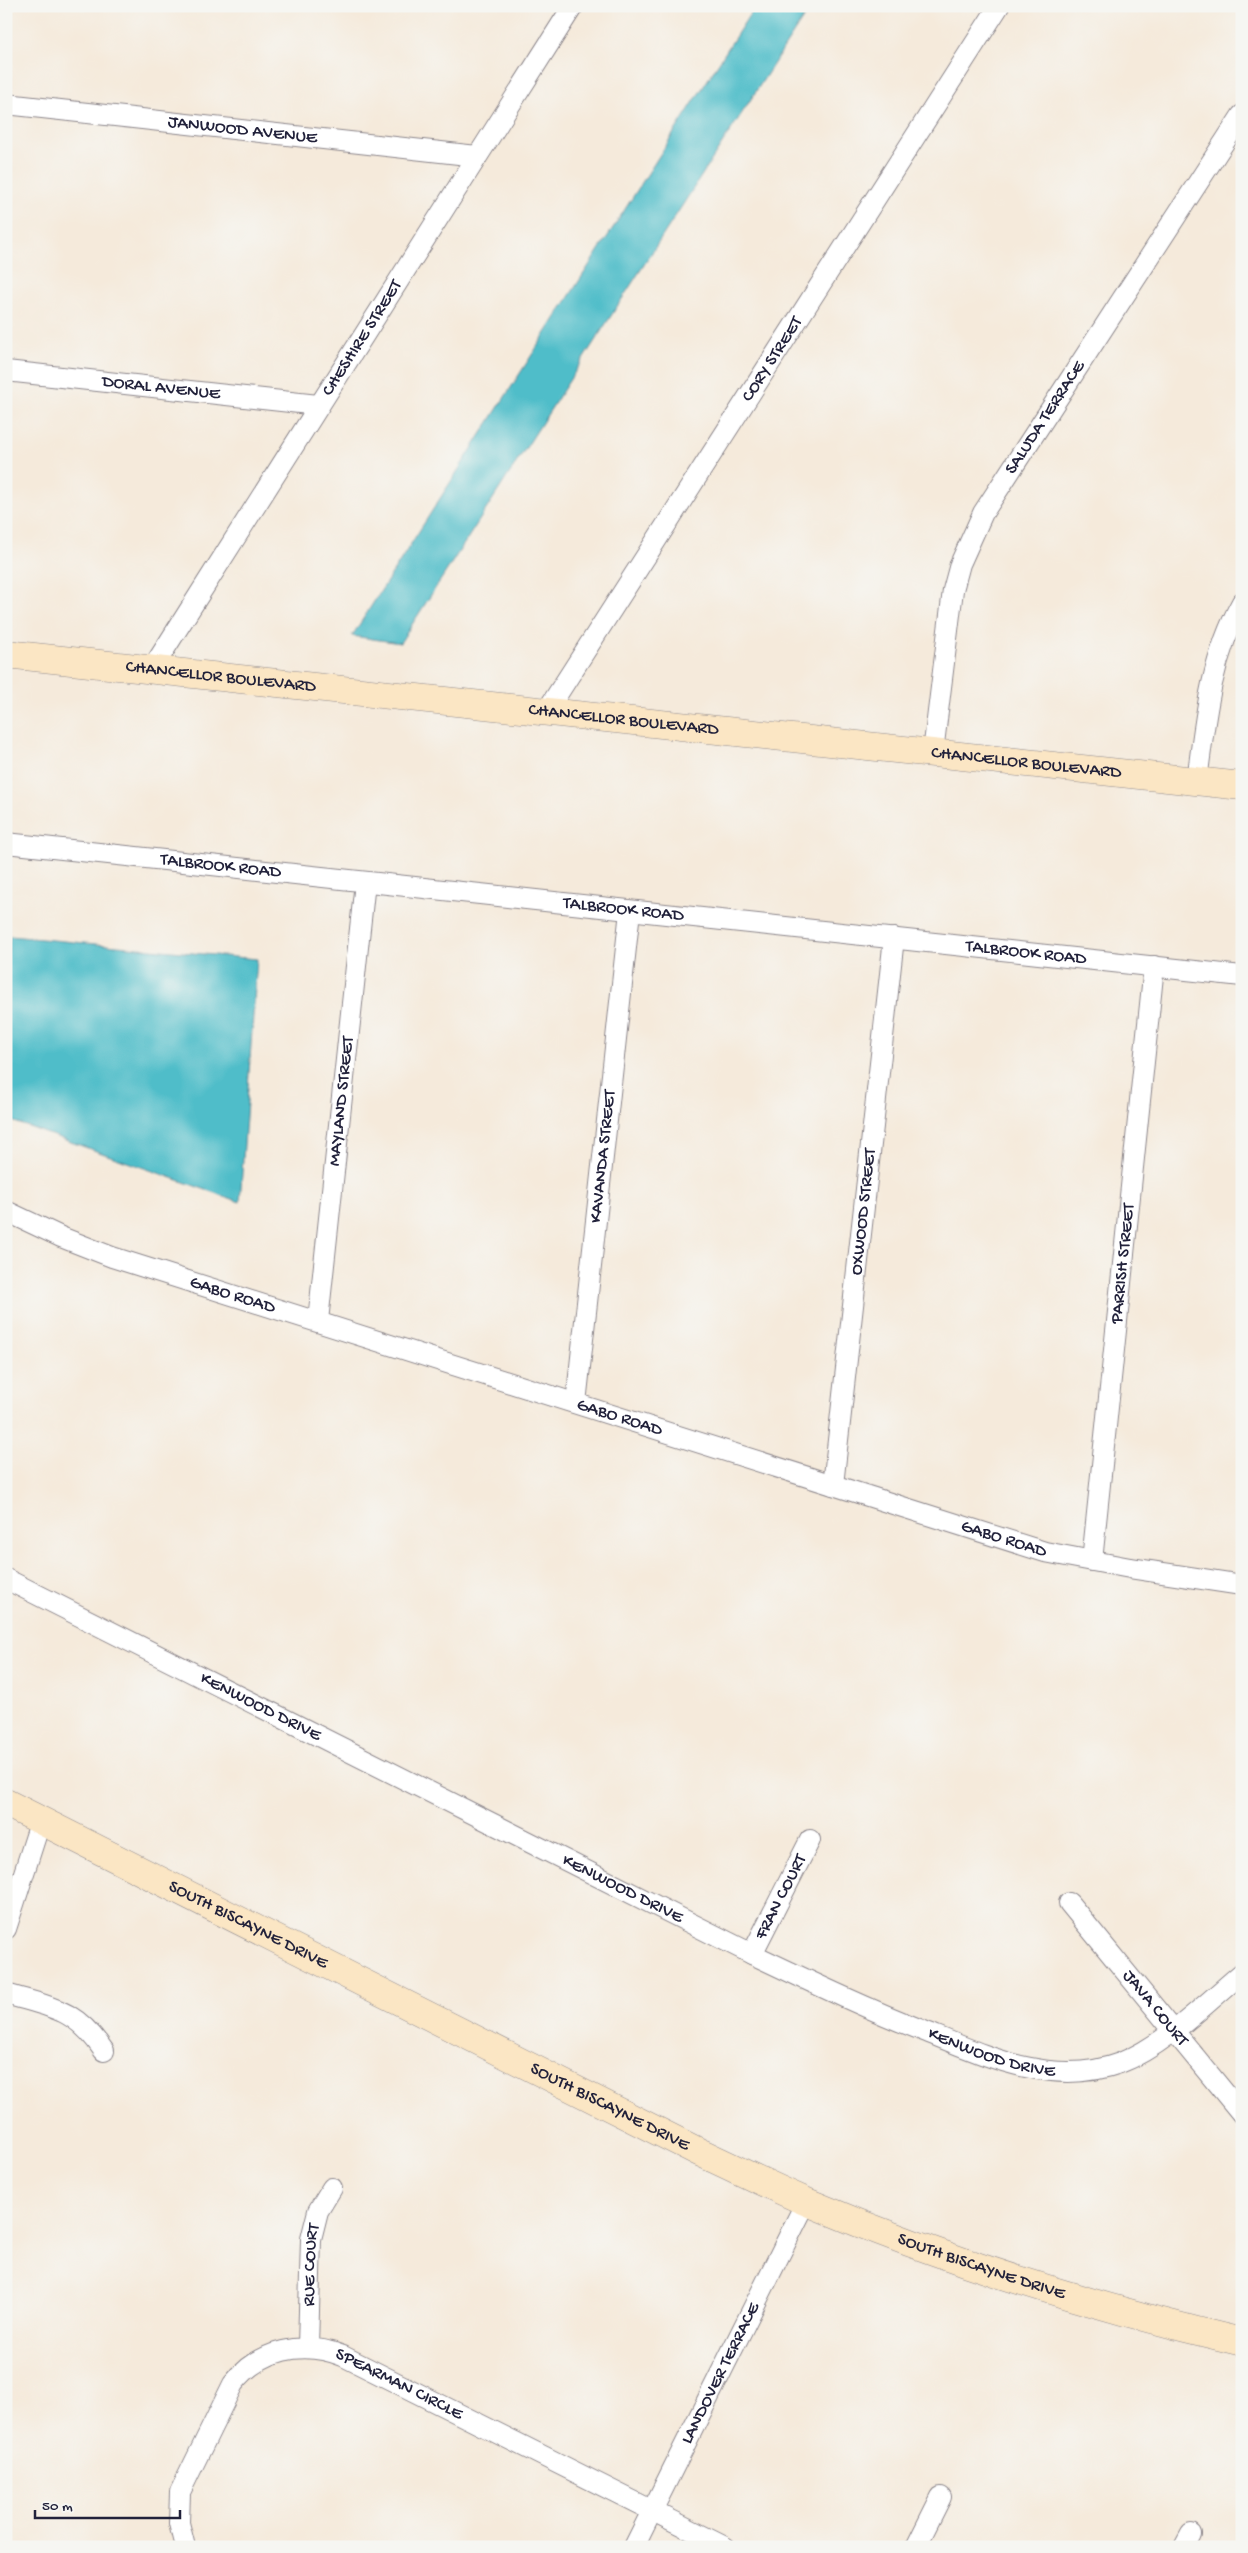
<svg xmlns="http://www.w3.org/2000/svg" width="1248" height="2553" font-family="'Gochi Hand',sans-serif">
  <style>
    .water { fill: #4fbdc9; stroke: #387082 }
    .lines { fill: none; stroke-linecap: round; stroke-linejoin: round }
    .street-casing { stroke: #8c868b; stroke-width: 22 }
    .secondary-casing { stroke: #8c868b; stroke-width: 29 }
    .street { stroke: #fff; stroke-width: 20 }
    .secondary { stroke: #fbe6c4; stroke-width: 28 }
    .labels { text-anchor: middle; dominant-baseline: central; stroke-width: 5; stroke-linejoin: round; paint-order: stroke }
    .street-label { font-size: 18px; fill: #22223b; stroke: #f6f6f2 }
  </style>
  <rect width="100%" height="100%" fill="#f6f6f2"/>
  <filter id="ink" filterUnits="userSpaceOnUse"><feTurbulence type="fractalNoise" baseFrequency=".02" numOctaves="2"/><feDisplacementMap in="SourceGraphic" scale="10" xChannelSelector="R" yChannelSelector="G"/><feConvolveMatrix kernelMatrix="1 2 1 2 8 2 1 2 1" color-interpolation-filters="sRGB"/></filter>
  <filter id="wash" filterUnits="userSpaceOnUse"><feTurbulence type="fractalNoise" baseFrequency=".0096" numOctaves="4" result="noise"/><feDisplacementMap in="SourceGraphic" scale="20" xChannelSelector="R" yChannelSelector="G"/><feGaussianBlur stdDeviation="1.12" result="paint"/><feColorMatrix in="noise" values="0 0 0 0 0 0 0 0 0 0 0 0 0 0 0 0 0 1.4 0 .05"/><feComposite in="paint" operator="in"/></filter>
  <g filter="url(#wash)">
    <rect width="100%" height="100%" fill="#f5eadb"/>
    <path class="water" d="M755,6H811L400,643L352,636Z
      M10,936L257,959L240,1202L6,1119V963Z"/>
  </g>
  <g filter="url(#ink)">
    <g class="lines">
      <defs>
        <g id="street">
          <path id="s1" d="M6,104L477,156"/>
          <path id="s2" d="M6,371L318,405"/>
          <path id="s3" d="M152,669L573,6"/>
          <path id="s4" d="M546,712L999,6"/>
          <path id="s5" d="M933,752L953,590L960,564L983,513L1242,115"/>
          <path d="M1197,781C1205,718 1211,658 1242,602"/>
          <path id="s6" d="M6,843L1242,976"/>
          <path id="s7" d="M6,1211L61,1237L112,1257L1045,1552L1130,1568L1242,1585"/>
          <path id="s8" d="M318,1321L365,882"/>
          <path id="s9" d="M576,1403L630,911"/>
          <path id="s10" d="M833,1485L894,938"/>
          <path id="s11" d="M1092,1561L1154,966"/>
          <path id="s12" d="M6,1579L752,1954C809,1981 865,2008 924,2031C986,2056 1053,2088 1120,2063C1164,2046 1206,2003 1242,1973"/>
          <path id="s13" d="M1069,1903L1242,2114"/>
          <path d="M6,1929L41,1820"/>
          <path id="s14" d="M752,1954L810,1840"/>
          <path d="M6,1994C53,2008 75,2008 104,2051"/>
          <path id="s15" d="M308,2347L311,2239L318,2211L332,2188"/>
          <path id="s16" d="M185,2547L179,2523L180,2492L233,2384C260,2349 303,2340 343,2356L725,2547"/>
          <path id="s17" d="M634,2547L806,2202"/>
          <path d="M916,2547L941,2497"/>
          <path d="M1184,2547L1191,2534"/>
        </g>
        <g id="secondary">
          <path id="s18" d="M6,654L1242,786"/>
          <path id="s19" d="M6,1803L697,2151C734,2168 770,2186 807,2202C947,2261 1094,2307 1242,2342"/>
        </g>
      </defs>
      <use href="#street" class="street-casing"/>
      <use href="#secondary" class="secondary-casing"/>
      <use href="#street" class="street"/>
      <use href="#secondary" class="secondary"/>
    </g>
  </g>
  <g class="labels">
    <g class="street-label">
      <text stroke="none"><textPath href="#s1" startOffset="238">JANWOOD AVENUE</textPath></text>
      <text stroke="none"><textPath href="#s3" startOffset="392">CHESHIRE STREET</textPath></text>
      <text stroke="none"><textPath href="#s4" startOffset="419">CORY STREET</textPath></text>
      <text stroke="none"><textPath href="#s2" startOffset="156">DORAL AVENUE</textPath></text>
      <text stroke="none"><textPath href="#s5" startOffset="360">SALUDA TERRACE</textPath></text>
      <text stroke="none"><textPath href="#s18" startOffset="216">CHANCELLOR BOULEVARD</textPath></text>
      <text stroke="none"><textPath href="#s18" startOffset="621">CHANCELLOR BOULEVARD</textPath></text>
      <text stroke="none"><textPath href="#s18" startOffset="1026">CHANCELLOR BOULEVARD</textPath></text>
      <text stroke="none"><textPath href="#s6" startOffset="216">TALBROOK ROAD</textPath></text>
      <text stroke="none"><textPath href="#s6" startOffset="621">TALBROOK ROAD</textPath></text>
      <text stroke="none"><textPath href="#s6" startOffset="1026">TALBROOK ROAD</textPath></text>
      <text stroke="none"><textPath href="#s8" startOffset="221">MAYLAND STREET</textPath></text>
      <text stroke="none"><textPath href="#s9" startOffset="248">KAVANDA STREET</textPath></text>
      <text stroke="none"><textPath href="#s10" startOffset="275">OXWOOD STREET</textPath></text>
      <text stroke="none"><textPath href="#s11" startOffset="299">PARRISH STREET</textPath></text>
      <text stroke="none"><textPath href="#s7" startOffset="242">GABO ROAD</textPath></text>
      <text stroke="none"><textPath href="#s7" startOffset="648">GABO ROAD</textPath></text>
      <text stroke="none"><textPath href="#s7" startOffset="1051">GABO ROAD</textPath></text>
      <text stroke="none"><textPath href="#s12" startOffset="285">KENWOOD DRIVE</textPath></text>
      <text stroke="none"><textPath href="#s12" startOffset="690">KENWOOD DRIVE</textPath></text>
      <text stroke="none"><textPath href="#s14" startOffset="64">FRAN COURT</textPath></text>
      <text stroke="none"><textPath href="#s19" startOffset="271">SOUTH BISCAYNE DRIVE</textPath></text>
      <text stroke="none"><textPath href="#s13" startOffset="136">JAVA COURT</textPath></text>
      <text stroke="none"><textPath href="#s12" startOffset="1095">KENWOOD DRIVE</textPath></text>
      <text stroke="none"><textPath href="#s19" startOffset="676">SOUTH BISCAYNE DRIVE</textPath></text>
      <text stroke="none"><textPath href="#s15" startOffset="82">RUE COURT</textPath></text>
      <text stroke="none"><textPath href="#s19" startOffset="1081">SOUTH BISCAYNE DRIVE</textPath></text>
      <text stroke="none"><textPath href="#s17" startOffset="194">LANDOVER TERRACE</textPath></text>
      <text stroke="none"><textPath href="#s16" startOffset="361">SPEARMAN CIRCLE</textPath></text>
    </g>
  </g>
  <rect width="1248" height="2553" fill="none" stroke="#f6f6f2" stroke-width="25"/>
  <path d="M35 2510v8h145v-8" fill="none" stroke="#22223b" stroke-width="2.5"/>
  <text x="42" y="2510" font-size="15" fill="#22223b" stroke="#f6f6f2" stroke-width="4" paint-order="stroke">50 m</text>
</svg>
